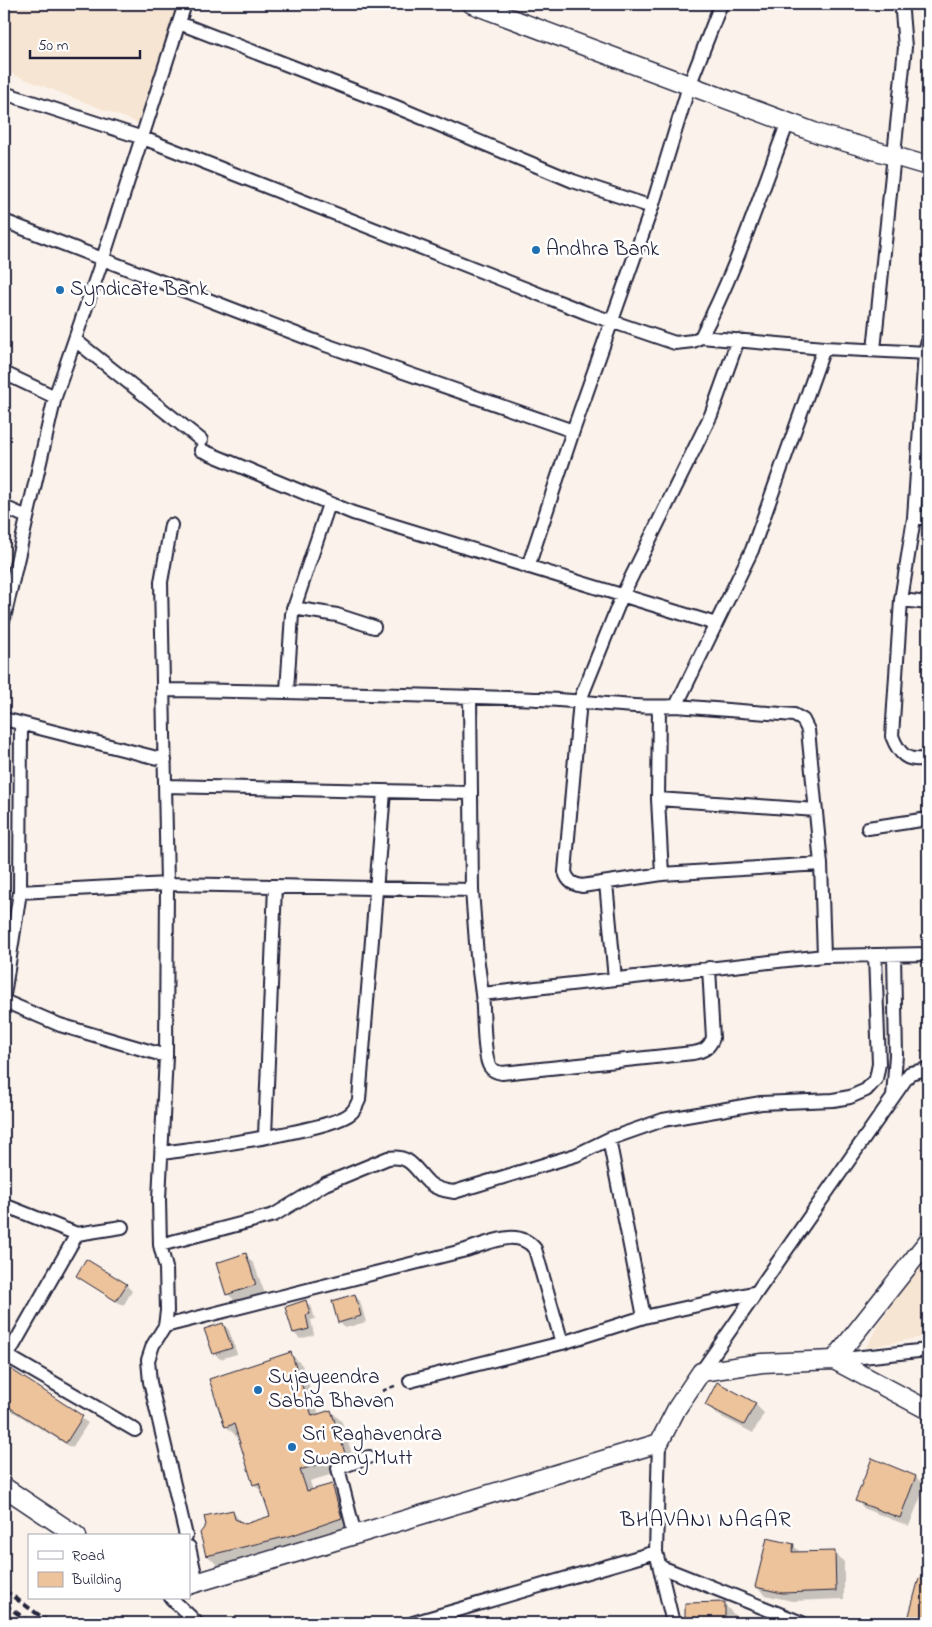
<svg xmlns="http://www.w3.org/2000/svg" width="932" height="1627" font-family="'Indie Flower',sans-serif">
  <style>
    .built { fill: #f7e5d3 }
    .shadow { fill: #0003 }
    .building { fill: #edc39c; stroke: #22223b }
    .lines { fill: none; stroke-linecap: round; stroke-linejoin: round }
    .street-casing { stroke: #22223b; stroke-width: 16 }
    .secondary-casing { stroke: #22223b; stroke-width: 21 }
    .path { stroke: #22223b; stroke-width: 2.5; stroke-dasharray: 5 4; stroke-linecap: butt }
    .street { stroke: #fff; stroke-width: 12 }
    .secondary { stroke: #fff; stroke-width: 18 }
    .rail { stroke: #22223b; stroke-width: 4; stroke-dasharray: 8 4; stroke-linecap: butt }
    .poi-dot { fill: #1f6fb2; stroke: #fff; stroke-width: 2 }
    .labels { text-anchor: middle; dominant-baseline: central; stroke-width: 5; stroke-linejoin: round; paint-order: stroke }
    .poi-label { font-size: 21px; fill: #22223b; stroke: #fff; text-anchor: start }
    .neighbourhood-label { font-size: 22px; letter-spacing: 1px; fill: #22223b; stroke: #fff }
  </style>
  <rect width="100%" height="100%" fill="#fbf3eb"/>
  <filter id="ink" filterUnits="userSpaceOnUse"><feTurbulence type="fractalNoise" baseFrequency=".02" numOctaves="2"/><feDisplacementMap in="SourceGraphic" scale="10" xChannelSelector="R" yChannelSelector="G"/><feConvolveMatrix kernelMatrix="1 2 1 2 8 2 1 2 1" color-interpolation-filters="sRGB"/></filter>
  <g filter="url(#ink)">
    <path class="built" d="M4,4H177L138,123L4,71Z
      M928,1245V1336L865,1348Z"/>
    <path class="shadow" d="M245,1255L254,1264L265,1294L237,1303L228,1294Z
      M77,1275L126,1285L132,1291L123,1306Z
      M354,1295L360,1301L366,1322L345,1328L339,1322Z
      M306,1302L312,1308L315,1319L311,1320L314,1335L300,1339L294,1333Z
      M223,1324L229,1330L237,1354L220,1359L214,1353Z
      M291,1354L302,1365L319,1415L331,1411L342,1422L356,1467L310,1481L313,1491L332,1485L343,1496L352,1529L277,1553L218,1566L207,1555L232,1511L244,1526L271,1517L263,1493L254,1484L239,1437H237L226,1426Z
      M10,1370L88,1423L72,1448L4,1406V1379Z
      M755,1404L764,1413L753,1433L716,1414L707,1405Z
      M872,1460L916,1477L925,1486L909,1526L865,1509L856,1500Z
      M793,1545L801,1553H835L844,1562V1599L792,1601L765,1595L756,1586Z
      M919,1580L928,1582V1623H908Z
      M686,1604H724L742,1623H686Z"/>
    <path class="building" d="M246,1253L256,1285L226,1295L216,1263Z
      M86,1259L127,1284L116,1301L76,1276Z
      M355,1294L361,1316L338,1323L332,1301Z
      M306,1300L310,1314L306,1315L309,1329L293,1333L285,1307Z
      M223,1323L232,1348L213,1354L204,1329Z
      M291,1352L312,1416L331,1410L346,1456L300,1470L307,1491L332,1484L342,1518L293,1535L206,1556L200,1533L206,1525L204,1516L233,1510L235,1519L245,1524L270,1516L259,1483L253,1485L234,1424L225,1427L209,1379Z
      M9,1368L83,1416L66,1443L4,1404V1376Z
      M717,1382L756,1403L744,1425L705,1405Z
      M872,1458L916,1476L900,1518L855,1501Z
      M767,1538L794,1544L792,1552L835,1551L836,1591L782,1593L755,1587Z
      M919,1578L928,1581V1623H907Z
      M725,1602V1623H685V1603Z"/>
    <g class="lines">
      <defs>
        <path id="street" d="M179,23L394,106L573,181L652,207
          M4,93L143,138L587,313L675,343L693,341L701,337L824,348
          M4,221L320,343L573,431
          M701,337C737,269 760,194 788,122
          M75,340L201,440
          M738,340L711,415L622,596L580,700L565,872C568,882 573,884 582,886L662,874L821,864
          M928,340L925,352L914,518L901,600L892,736C899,754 907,763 928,758
          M874,350L905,47L902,12
          M4,373L55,397
          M201,450L353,513L716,624
          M4,507L27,517
          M914,518H928
          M171,525L161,582L167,884L166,1056L159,1199L160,1245L166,1268L167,1311L165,1326L153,1345L148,1360L150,1382L186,1536
          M528,567L573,431L652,207L689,86L721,4
          M901,600L928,603
          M293,608L337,615L374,627
          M4,618L55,397L105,252L185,4
          M164,690C290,691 414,695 539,699C584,700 631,709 676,706L794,715L803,720L808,730L821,864L824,956
          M287,691L292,614L329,504
          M470,697L472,890
          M676,706L752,550L824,348L928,353
          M659,707L658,799L662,874
          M4,719L165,760
          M166,786L471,793
          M658,799L816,810
          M868,828L928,819
          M606,883L615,979
          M20,892L167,884L472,890L477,956L482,994L824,956L928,954
          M482,994C484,1010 483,1052 489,1065C492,1071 497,1072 502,1073L693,1053C704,1051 709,1048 713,1038L709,968
          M4,995L20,892L21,725
          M4,1001L60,1025L166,1056
          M893,1097L896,1055L894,955
          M265,1136L275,886
          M609,1139L644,1317
          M163,1153C196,1148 332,1131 351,1113C355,1110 357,1104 359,1100L384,792
          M4,1205L77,1234L122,1227
          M160,1245L274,1215L325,1184L388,1158C411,1154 415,1170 429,1183C436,1189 445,1191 454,1192L576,1155L609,1139L663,1120L761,1103L833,1100L850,1097L866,1090L876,1079L879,1064L875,955
          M165,1326L466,1250C489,1243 518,1227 535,1249L562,1343
          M4,1354L135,1430
          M834,1360L928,1350
          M4,1362L77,1234
          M701,1372L910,1073L928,1069
          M410,1381L562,1343L644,1317L757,1292
          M659,1443L656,1552L673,1623
          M355,1535L338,1468L369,1457
          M189,1547L197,1583
          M661,1567L802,1623
          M171,1598L197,1623
          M413,1623L656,1552"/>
        <path id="secondary" d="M472,4L822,135L928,166
          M834,1360L928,1241
          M4,1487L77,1536
          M189,1585L659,1443L677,1408L701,1372L762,1363L834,1360L928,1410"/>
      </defs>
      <use href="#street" class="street-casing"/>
      <use href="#secondary" class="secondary-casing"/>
      <path class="path" d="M382,1391L397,1385"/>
      <use href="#street" class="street"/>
      <use href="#secondary" class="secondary"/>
      <path class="rail" d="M4,1590L50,1623
        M4,1604L31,1623"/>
    </g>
  </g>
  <g class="poi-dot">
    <circle cx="536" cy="250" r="5"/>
    <circle cx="60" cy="290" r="5"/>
    <circle cx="258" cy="1390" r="5"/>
    <circle cx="292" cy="1447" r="5"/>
  </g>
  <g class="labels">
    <g class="poi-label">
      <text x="546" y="250">Andhra Bank</text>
      <text x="70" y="290">Syndicate Bank</text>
      <text x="268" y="1378">Sujayeendra<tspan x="268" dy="24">Sabha Bhavan</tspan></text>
      <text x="302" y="1435">Sri Raghavendra<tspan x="302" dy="24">Swamy Mutt</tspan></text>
    </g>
    <g class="neighbourhood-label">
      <text x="706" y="1521">BHAVANI NAGAR</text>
    </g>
  </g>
  <rect width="932" height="1627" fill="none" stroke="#fff" stroke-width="20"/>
  <rect x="10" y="10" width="912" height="1607" fill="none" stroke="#22223b" stroke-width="2" filter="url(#ink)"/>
  <rect x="28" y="1534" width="162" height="65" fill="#ffffff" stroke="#a7a7b1"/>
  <rect x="38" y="1551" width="25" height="8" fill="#ffffff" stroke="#a7a7b1"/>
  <text x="72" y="1560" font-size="15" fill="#22223b">Road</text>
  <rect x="38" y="1572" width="25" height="15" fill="#edc39c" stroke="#a7a7b1"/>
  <text x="72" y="1584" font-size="15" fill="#22223b">Building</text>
  <path d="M30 50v8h110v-8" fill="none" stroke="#22223b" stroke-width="2.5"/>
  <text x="38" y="50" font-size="15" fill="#22223b" stroke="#ffffff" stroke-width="4" paint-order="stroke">50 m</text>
</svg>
